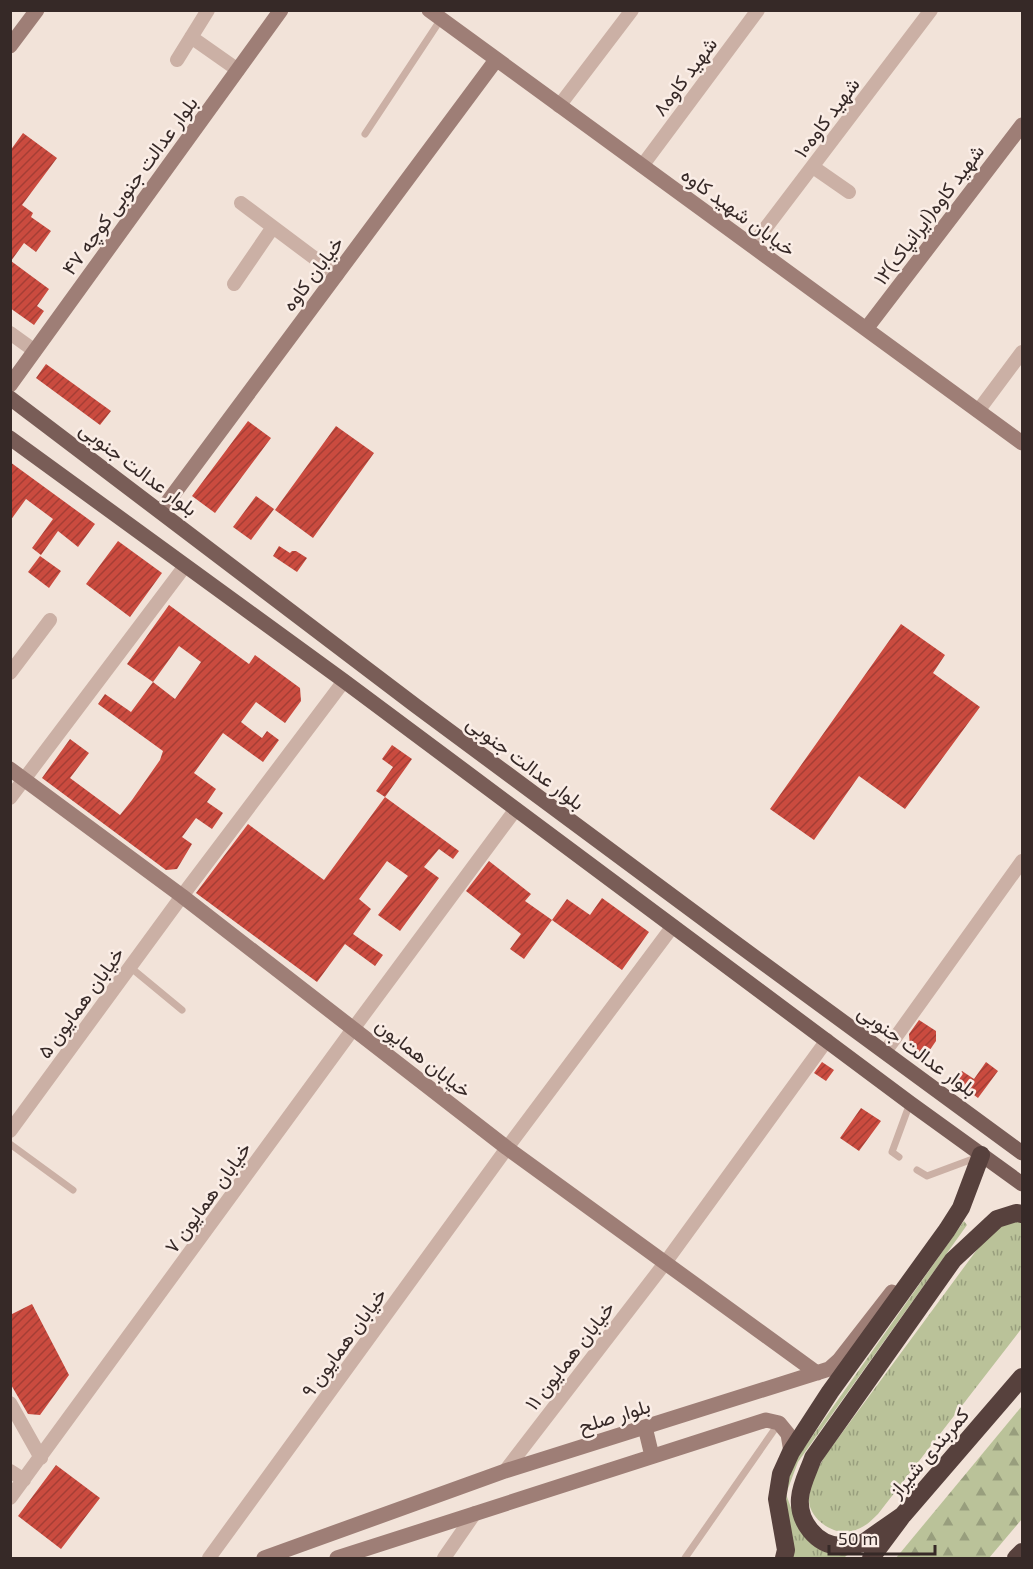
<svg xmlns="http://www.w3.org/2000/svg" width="1033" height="1569" font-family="'Exo 2',Vazirmatn,sans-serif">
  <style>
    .grass { fill: url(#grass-tufts) }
    .forest { fill: url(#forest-firs) }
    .building { fill: url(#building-hatch); fill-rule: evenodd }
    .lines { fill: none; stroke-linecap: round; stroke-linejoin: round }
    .lane { stroke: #cbb0a5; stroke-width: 7 }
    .street { stroke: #cbb0a5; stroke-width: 14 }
    .secondary { stroke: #9e7e76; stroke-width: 15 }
    .primary { stroke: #795d57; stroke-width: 15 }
    .highway { stroke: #57413d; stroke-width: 18 }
    .labels { text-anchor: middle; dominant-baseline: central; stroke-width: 5; stroke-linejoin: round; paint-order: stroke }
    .street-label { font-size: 20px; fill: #362927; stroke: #faede6 }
  </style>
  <defs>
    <pattern id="grass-tufts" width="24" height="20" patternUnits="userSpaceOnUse" patternTransform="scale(1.5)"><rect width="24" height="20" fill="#bac299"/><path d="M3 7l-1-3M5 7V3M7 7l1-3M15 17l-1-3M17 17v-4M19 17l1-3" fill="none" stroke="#989e7d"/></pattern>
    <pattern id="forest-firs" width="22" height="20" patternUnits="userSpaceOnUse" patternTransform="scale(1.5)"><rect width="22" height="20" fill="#bac299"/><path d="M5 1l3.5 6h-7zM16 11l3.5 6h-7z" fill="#989e7d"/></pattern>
    <pattern id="building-hatch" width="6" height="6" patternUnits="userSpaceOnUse" patternTransform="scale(1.5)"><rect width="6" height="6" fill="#ca4b3f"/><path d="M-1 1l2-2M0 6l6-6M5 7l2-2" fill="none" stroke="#a53e35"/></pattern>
  </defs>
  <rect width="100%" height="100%" fill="#f2e3d9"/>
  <path class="grass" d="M1022,1220V1328L878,1514C870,1522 863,1529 851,1531C833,1536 808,1518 809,1499C810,1482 817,1470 825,1456L987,1236L1000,1225Z
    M964,1221L967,1225L798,1462L786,1494L798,1527L847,1555L844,1558H792L782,1495L787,1472Z"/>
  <path class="forest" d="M1022,1406V1519L989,1558H896Z"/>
  <path class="building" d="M23,133L57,158L22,205L33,213L31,217L51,231L36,252L24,243L11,261L49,289L37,306L44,311L34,325L10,308V151Z
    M46,364L111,411L100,425L36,378Z
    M248,421L271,438L215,513L192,496Z
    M336,426L374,453L313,538L275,510Z
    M10,462L95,524L78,547L58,531L41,555L32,548L53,519L26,499L10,521Z
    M256,496L274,509L251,540L233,527Z
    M118,541L162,573L130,617L86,584Z
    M279,546L290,553L292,551H296L307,558L297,572L273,556Z
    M40,556L61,571L49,588L28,572Z
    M169,605L249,664L255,655L300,688L301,701L285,723L256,702L241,722L262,738L267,731L279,740L263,762L223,733L194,773L216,789L207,802L223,813L212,829L196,818L182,837L192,844L177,869L166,870L42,778L70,739L89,753L70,778L120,815L132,800L160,760L163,751L98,704L105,694L131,712L153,682L127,664ZM179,646L201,662L175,699L153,682Z
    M901,624L945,655L933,673L980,707L905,809L859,776L814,840L770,809Z
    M392,745L412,759L385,797L376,791L393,767L382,759Z
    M385,797L459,851L453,859L439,849L424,867L439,878L400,931L378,915L408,876L387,861L359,899L371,909L353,934L383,955L375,966L345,944L317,982L196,893L248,824L324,880Z
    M489,861L531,894L525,901L552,920L567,899L590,915L602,898L649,932L622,970L552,920L524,959L510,949L521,934L466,891Z
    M919,1020L936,1031V1041L925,1057L910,1047L909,1034Z
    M822,1062L834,1070L826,1081L814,1073Z
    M986,1062L998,1071L978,1098L955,1081L962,1071L974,1079Z
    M861,1108L881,1121L859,1151L840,1138Z
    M32,1304L69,1375L40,1415L28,1414L10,1383V1315Z
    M56,1465L100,1498L61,1549L18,1516Z"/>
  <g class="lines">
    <path class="lane" d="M365,134L441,19
      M130,967L182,1010
      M10,1144L73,1190
      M899,1157L892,1152L910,1103
      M917,1170L927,1176L978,1157
      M685,1558L779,1423"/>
    <path class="street" d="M191,37L238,70
      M177,60L208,10
      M559,106L632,10
      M642,166L758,10
      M813,167L849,192
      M241,203L337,275
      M752,246L931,10
      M234,284L273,227
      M10,333L35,351
      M978,411L1022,352
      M10,673L50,620
      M10,798L185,566
      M885,1052L1022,861
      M10,1131L182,896L344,681
      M10,1403L41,1458
      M10,1471L24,1480
      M505,1471L665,1263L827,1040
      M10,1498L353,1029L516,809
      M209,1558L507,1148L673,926
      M444,1558L475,1513"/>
    <path class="secondary" d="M429,10L1022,443
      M10,46L37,10
      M866,329L1022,125
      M10,385L281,10
      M161,511L496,60
      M10,769L182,896L507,1148L817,1373
      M645,1427L652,1456
      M264,1558L505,1471L829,1369L839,1360L892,1292
      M337,1558L766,1420L779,1423L788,1434L791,1452"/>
    <path class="primary" d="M10,398L416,706L729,938L1022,1153
      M10,438L344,681L910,1103L1022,1184"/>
    <path class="highway" d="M903,1515L863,1543C856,1545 848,1547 840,1546C816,1545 798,1521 800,1498C801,1484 809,1470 813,1458L953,1260L997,1219L1016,1213L1022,1214
      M784,1558L786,1550L777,1499L781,1474L791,1452L830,1392L947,1230L961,1208L981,1155
      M871,1558L903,1515L1022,1377
      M1016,1558L1022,1552"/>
  </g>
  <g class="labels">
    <g class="street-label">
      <text transform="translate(684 76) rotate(-53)">شهید کاوه۸</text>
      <text transform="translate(826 117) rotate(-53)">شهید کاوه۱۰</text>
      <text transform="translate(129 185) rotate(-54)">بلوار عدالت جنوبی کوچه ۴۷</text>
      <text transform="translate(739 211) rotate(36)">خیابان شهید کاوه</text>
      <text transform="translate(928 214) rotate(-53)">۱۲شهید کاوه(ایرانپاک)</text>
      <text transform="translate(312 273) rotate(-53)">خیابان کاوه</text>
      <text transform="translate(139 468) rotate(37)">بلوار عدالت جنوبی</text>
      <text transform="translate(526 762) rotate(37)">بلوار عدالت جنوبی</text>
      <text transform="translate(80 1002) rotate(-54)">خیابان همایون ۵</text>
      <text transform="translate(918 1050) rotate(36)">بلوار عدالت جنوبی</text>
      <text transform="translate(424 1057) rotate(38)">خیابان همایون</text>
      <text transform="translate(207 1197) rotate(-54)">خیابان همایون ۷</text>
      <text transform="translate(343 1342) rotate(-54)">خیابان همایون ۹</text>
      <text transform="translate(569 1355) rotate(-52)">خیابان همایون ۱۱</text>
      <text transform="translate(614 1415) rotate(-17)">بلوار صلح</text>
      <text transform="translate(928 1452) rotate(-49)">کمربندی شیراز</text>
    </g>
  </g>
  <rect width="1033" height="1569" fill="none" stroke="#362927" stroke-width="24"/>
  <path d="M829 1545v9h106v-9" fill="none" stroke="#362927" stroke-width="3"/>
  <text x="838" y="1545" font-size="18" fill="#362927" stroke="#faede6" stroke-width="4.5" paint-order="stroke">50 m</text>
</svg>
